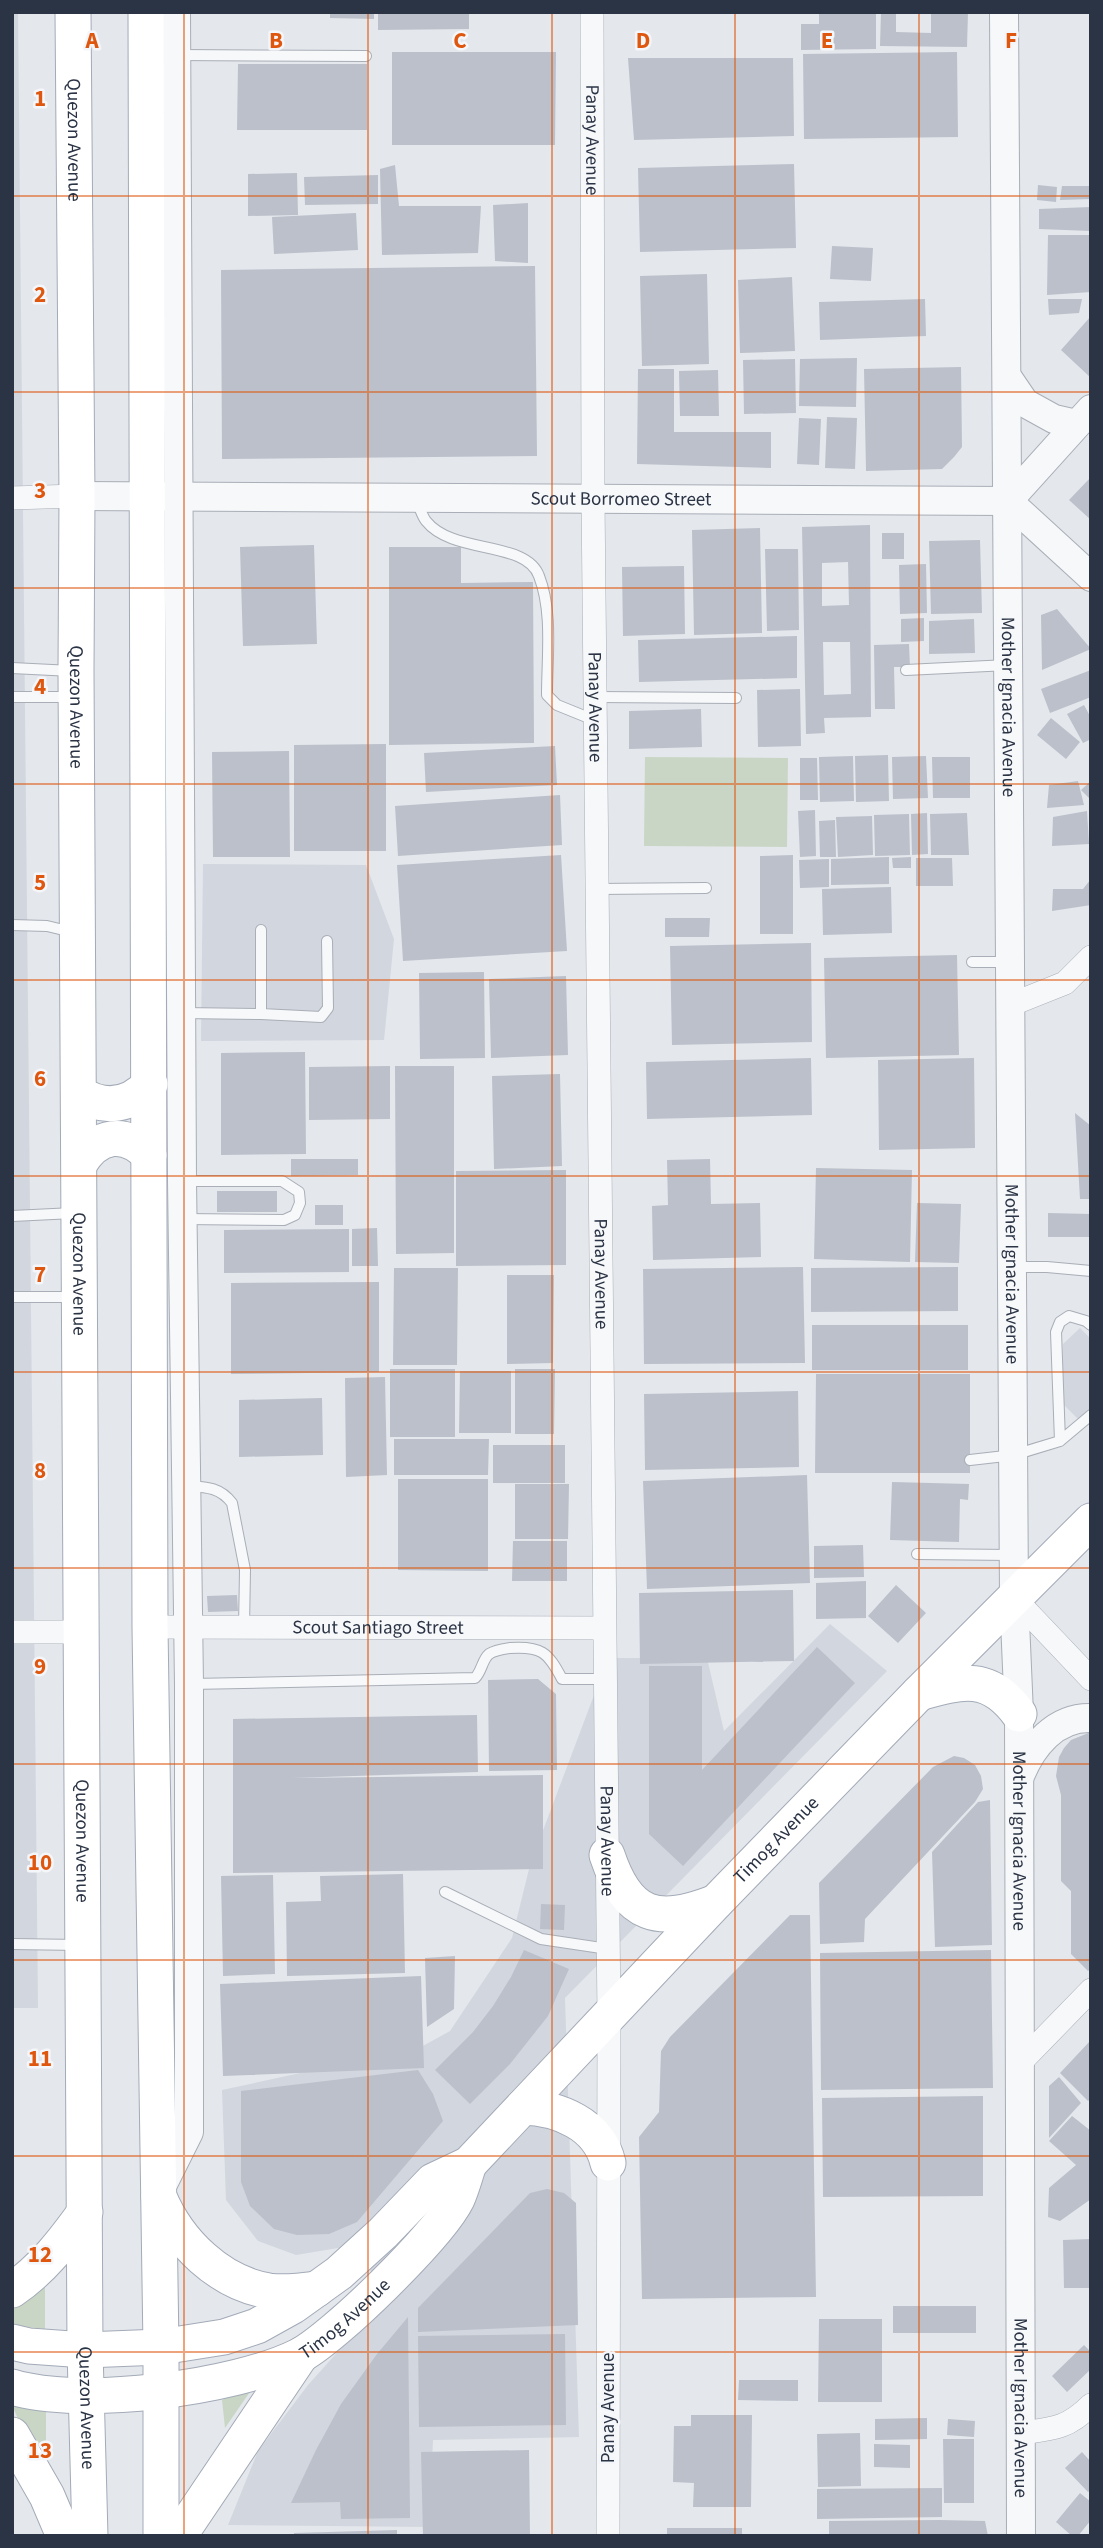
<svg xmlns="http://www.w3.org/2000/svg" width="1103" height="2548" font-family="'Source Sans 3',sans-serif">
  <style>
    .built { fill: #d2d6de }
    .green { fill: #c9d6c5 }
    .building { fill: #bbc0ca; fill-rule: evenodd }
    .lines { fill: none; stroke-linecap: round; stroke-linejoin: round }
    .service-casing { stroke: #a9aeb7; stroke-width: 12 }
    .minor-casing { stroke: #a9aeb7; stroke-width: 24 }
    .tertiary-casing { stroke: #a9aeb7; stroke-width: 30 }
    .primary-casing { stroke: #a3abb8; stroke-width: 37 }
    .service { stroke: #f7f8fa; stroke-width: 10 }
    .minor { stroke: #f7f8fa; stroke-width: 23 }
    .tertiary { stroke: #f7f8fa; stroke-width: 28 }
    .primary { stroke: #fff; stroke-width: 35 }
    .grid { fill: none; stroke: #df570f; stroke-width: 2; stroke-opacity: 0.55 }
    .labels { text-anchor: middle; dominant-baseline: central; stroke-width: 5; stroke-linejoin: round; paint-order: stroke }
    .street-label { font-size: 19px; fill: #2b3445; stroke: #f4f6f9 }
    .grid-label { font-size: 23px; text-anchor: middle; font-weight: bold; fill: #df570f; stroke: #f4f6f9; stroke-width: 5; stroke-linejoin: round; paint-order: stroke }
  </style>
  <rect width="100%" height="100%" fill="#e4e7ec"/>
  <path class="built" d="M12,12H18L38,2008H12Z
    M203,864L366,865L394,939L384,1040L201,1041Z
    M1080,1328L1091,1339V1410L1080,1421L1062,1403L1063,1344Z
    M830,1624L887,1671L565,1998L579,2437L433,2440L429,2527L228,2525L258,2451L308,2385L395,2288L338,2248L296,2255L258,2241L226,2200L222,2090L421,2047L450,2031L512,1938L530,1865L608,1658H707L724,1731Z"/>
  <path class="green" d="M645,757L788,758L787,847L644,846Z
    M45,2282V2329L12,2325V2307Z
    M254,2386L225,2428L222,2400Z
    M12,2405L46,2409V2466L39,2467Z"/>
  <path class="building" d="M330,12H374V19L330,18Z
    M378,12H469V29L378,30Z
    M819,12H876V49L801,50V24H819Z
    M881,12H896V32L931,33V12H968L967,47L880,46Z
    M392,52H556L555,145H392Z
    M957,52L958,137L804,139L803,54Z
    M628,58H793L794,136L634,140Z
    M238,64H367V130H237Z
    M794,164L796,248L640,252L638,168Z
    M395,165L399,206H481L478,253L382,255L380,169Z
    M297,173L298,215L248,216V174Z
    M378,175V204L305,205L304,177Z
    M1038,185L1057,187L1056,202L1037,200Z
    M1062,186H1091V199L1060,200Z
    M528,203V263L495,261L493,205Z
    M1091,207V231L1039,229V209Z
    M356,213L358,250L274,254L272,217Z
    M1048,235H1091V292L1047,295Z
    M832,246L873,248L871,281L830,279Z
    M535,266L537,456L222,459L221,270Z
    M707,274L709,364L642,366L640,276Z
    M792,277L795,351L740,353L738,280Z
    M925,299L926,336L820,340L819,302Z
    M1048,299H1082L1079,313L1049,315Z
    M1091,316V378L1061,350Z
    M857,358L856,407L799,406L800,359Z
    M795,359L796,413L744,414L743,360Z
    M961,367L962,447L954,457L942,469L866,471L864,369Z
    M638,369H674V432H771V468L637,464Z
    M718,370L719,416H680L679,371Z
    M827,417L857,418L855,469L825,468Z
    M799,418L821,419L819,465L797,464Z
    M1091,477V520L1069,500Z
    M870,525L871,717L824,718L825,733L806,734L802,527ZM848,562L849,605L822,606V563ZM823,642H850L851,694L824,695Z
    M760,528L762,633L694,635L692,530Z
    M882,533H904V559H882Z
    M980,540L982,613L931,614L929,541Z
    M314,545L317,644L243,646L240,547Z
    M389,547H461V583L533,582L534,743L389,745Z
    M765,549H798L799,630L767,631Z
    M926,564L927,613L900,614L899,565Z
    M684,566L685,634L623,636L622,567Z
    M1057,609L1091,649L1042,670L1041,615Z
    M924,618V641L901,642V619Z
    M974,619L975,653L929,654V621Z
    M797,636V678L639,682L638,640Z
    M909,644L910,667H894L895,709H875L874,645Z
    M1091,670V697L1050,713L1041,689Z
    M800,689L801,746L758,747L757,690Z
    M1084,705L1091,718V739L1083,743L1067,714Z
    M701,709L702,747L629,749V711Z
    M1051,718L1080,742L1066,759L1037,735Z
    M386,744V851H294V745Z
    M555,746L557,785L426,792L424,753Z
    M289,751L290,857H213L212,752Z
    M888,755L889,801L856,802L855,756Z
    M853,756L854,801L820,802L819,757Z
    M926,756L928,798L893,799L892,757Z
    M932,757H970V798H933Z
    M800,758H817L818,800H800Z
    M1078,781L1084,805L1047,808L1049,785Z
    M1091,781V800L1081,790Z
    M560,795L562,845L398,856L395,806Z
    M815,810L816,856L800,857L798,811Z
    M1087,811L1089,844L1052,846L1053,817Z
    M927,813L928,854L912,855L911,814Z
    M967,813L969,855H931L930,814Z
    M909,814L910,855L875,856L874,815Z
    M872,816L873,855L838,857L836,817Z
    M835,820L836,857H820L819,821Z
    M561,855L567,951L403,961L397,865Z
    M793,855V934H760V856Z
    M889,857V884L831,885V859Z
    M911,857V868H893L892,858Z
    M916,858H952L953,886H916Z
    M829,859V887L800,888L799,860Z
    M1091,879V905L1052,911L1053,889H1083Z
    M891,887L892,933L823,935L822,889Z
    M665,918H710L709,937H665Z
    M811,943L812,1042L672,1045L670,946Z
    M957,955L959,1055L826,1058L824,958Z
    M484,972L485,1058L420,1059L419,973Z
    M566,976L568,1055L491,1058L489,979Z
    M305,1052L306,1154L221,1155V1053Z
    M811,1058L812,1115L647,1119L646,1062Z
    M974,1058L975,1148L879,1150L878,1060Z
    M390,1066V1119L309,1120V1067Z
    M395,1066H454V1253L396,1254Z
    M560,1074L562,1166L494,1169L492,1076Z
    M1075,1113L1091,1126V1199H1080Z
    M291,1159H358V1175L291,1176Z
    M710,1159L711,1204L760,1203L761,1257L653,1260L652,1206L668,1205L667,1160Z
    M816,1168L912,1170L910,1262L814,1259Z
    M566,1170V1265L456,1266V1171Z
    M217,1191H277V1212H217Z
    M917,1203L961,1204L959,1263L915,1262Z
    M315,1205H343V1225H315Z
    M1048,1213L1091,1214V1237H1048Z
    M377,1228L378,1266H352V1229Z
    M349,1229V1272L224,1273V1230Z
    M803,1267L805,1363L644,1364L643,1269Z
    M958,1267V1311L811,1312V1268Z
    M394,1268H458L457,1365H393Z
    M507,1275H554L553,1363L507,1364Z
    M379,1282V1372L231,1374V1283Z
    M812,1325H968V1370H812Z
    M390,1369H455V1437H390Z
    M515,1369H555L554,1434H515Z
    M460,1371H511V1433H459Z
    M816,1374H970V1473H815Z
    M385,1377L387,1475L346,1477L345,1378Z
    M798,1391L799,1467L645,1470L644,1394Z
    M322,1398L323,1455L239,1457V1400Z
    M394,1439H489L488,1475H394Z
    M493,1445H565V1483H493Z
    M807,1475L810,1583L647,1589L643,1481Z
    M398,1479H488V1571L398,1570Z
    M892,1482L969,1484L968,1500L960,1499L959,1542L890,1540Z
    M515,1484H569L568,1539H515Z
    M513,1541H567V1581H512Z
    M863,1545L864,1577L814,1578V1546Z
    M866,1581V1618L816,1619V1583Z
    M896,1585L926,1613L898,1643L868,1616Z
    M793,1590L794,1661L640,1664L639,1593Z
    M237,1595L238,1611L208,1612L207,1596Z
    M817,1647L855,1683L683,1866L649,1834V1666H702V1770Z
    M538,1679L556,1694L557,1770L489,1771L488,1680Z
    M477,1715L478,1772L292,1778L543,1775V1869L233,1873V1719Z
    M1091,1732V1968L1088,1971L1071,1954V1891L1061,1881V1795L1056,1776L1059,1757L1064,1748L1071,1740Z
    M954,1756L964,1758L975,1765L981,1776L983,1789L975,1802L865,1919L864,1942L820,1944L819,1883L933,1767Z
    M990,1800L992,1945L935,1947L932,1852L978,1802Z
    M403,1874L405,1973L287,1976L286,1902L321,1901L320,1876Z
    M273,1875L275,1974L223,1976L221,1876Z
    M541,1904L565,1905L564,1930L540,1929Z
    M790,1915H810L816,2297L642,2299L639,2137L659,2112L661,2051L670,2037Z
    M524,1950L569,1969L548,2016L510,2064L470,2104L435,2070L473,2032L493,2006L511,1977Z
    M991,1950L993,2088L821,2090L820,1953Z
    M455,1956L454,2009L427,2027L425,1958Z
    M421,1976L424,2068L223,2076L220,1984Z
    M1091,2040V2098L1088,2101L1060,2073Z
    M418,2070L433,2094L443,2121L357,2222L329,2234L297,2235L274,2229L250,2206L241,2182V2091Z
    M1059,2077L1081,2103L1049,2138V2086Z
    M983,2096V2196L823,2197L822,2098Z
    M1072,2116L1091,2131V2199L1060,2221L1048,2217L1049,2188L1076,2165L1049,2141Z
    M547,2189L564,2193L576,2203L578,2325L418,2332V2308L530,2193Z
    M1091,2239V2288H1064L1063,2240Z
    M893,2306H976V2333H893Z
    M408,2317L410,2518L341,2519L340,2502L291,2503L316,2450L341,2404L377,2354Z
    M819,2319H882V2402H818Z
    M565,2334L566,2425L419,2427L418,2336Z
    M1084,2345L1091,2352V2369L1067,2392L1052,2376Z
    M739,2380H798V2401L738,2400Z
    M691,2415H752L751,2507H693L694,2483L673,2482L674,2426H691Z
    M927,2418V2439L875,2440V2419Z
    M948,2419L975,2421L974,2437L947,2435Z
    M860,2433L861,2486L818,2487L817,2434Z
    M943,2439H974V2503H944Z
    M874,2444L910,2445V2468L874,2467Z
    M529,2450L530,2536H423L421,2452Z
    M1082,2452L1091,2462V2490L1088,2492L1065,2468Z
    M942,2488V2517L817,2519V2489Z
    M1080,2493L1091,2502V2520L1078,2536H1072L1056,2522Z
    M939,2520L985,2521L988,2536H829V2521Z
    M667,2528H742V2536H667Z
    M397,2530V2536H294V2533Z"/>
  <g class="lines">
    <defs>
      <path id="service" d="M176,55L366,56
        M417,502C420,508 422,516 426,521C453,555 526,540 539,576C553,612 547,657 547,695L557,705L594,720
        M12,668L72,671
        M906,670L1008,665
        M12,697H70
        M596,697L736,698
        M597,889L706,888
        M12,925L47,926L72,932
        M972,962H1007
        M182,1013L261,1014V930
        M261,1014L321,1017L328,1008L327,941
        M12,1216L74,1213
        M183,1219L284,1220L295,1215L300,1203L299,1192L282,1181H183
        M1013,1267H1047L1091,1271
        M12,1297H76
        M1060,1441L1056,1332L1060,1322L1069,1316L1086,1321L1091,1325
        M970,1460L1014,1455L1060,1441L1091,1415
        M188,1486C206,1487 220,1487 232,1503L245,1570L244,1627
        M917,1554L1011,1555
        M191,1684L475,1678C482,1671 482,1660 489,1654C495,1650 503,1649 510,1648C541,1646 548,1652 562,1679H605
        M445,1892L541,1939L608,1949
        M12,1944L79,1945"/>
      <g id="minor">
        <path id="s1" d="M592,12L593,499L609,2016L608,2536"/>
        <path d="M12,498L77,496"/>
        <path d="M1010,1005L1065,983L1091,957"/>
        <path d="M1014,1598L1091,1679"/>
        <path id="s2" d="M150,1627L604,1628"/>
        <path d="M12,1632H82"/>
        <path d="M1020,2063L1091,1990"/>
        <path d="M1021,2433C1052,2429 1067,2429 1091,2405"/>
      </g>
      <g id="tertiary">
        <path id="s3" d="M1004,12L1014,1598L1019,1714L1021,2536"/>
        <path d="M1008,378L1025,403L1054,419L1076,424"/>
        <path id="s4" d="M77,496L1008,501L1091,409"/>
        <path d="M1008,501L1091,577"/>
        <path d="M1020,1776C1032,1746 1055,1717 1091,1718"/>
        <path d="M159,2192L189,2132V1684L182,1181L176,12"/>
      </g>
      <g id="primary">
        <path id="s5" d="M73,12L77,496L76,671L85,2350L90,2536"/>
        <path d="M146,12L150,1627L161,2347V2536"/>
        <path d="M80,1094C105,1110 130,1106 150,1084"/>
        <path d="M80,1163C98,1134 125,1130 149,1155"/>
        <path d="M919,1693C962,1681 989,1673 1019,1714"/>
        <path d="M607,1855C628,1918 658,1925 716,1902"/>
        <path d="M523,2107C558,2108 599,2124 608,2163"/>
        <path d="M159,2197C178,2242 219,2283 269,2291C285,2293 301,2291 317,2289"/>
        <path d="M12,2290C43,2269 64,2241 85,2212"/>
        <path id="s6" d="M12,2342L29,2346L85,2350L161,2347L224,2337L257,2326L293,2306L339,2273L383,2233L433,2181L469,2164L716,1902L919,1693L1091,1521"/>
        <path id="s7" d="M12,2387C82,2408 234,2388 299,2356C334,2338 439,2235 457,2199C462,2188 465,2176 469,2164"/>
        <path d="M12,2435L47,2496L64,2536"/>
        <path d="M179,2536L301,2355"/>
      </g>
    </defs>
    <use href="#service" class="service-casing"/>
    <use href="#minor" class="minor-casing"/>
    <use href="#tertiary" class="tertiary-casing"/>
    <use href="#primary" class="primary-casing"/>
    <use href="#service" class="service"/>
    <use href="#minor" class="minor"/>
    <use href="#tertiary" class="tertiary"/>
    <use href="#primary" class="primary"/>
  </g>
  <path class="grid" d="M184,12V2536M368,12V2536M552,12V2536M735,12V2536M919,12V2536M12,196H1091M12,392H1091M12,588H1091M12,784H1091M12,980H1091M12,1176H1091M12,1372H1091M12,1568H1091M12,1764H1091M12,1960H1091M12,2156H1091M12,2352H1091"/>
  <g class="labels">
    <g class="street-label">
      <text stroke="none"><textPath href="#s5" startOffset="128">Quezon Avenue</textPath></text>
      <text stroke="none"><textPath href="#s1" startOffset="128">Panay Avenue</textPath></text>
      <text stroke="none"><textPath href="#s4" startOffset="544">Scout Borromeo Street</textPath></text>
      <text stroke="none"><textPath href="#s5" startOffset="695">Quezon Avenue</textPath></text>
      <text stroke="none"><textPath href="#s1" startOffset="695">Panay Avenue</textPath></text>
      <text stroke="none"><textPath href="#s3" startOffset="695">Mother Ignacia Avenue</textPath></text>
      <text stroke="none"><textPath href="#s5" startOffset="1262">Quezon Avenue</textPath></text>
      <text stroke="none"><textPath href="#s1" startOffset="1262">Panay Avenue</textPath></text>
      <text stroke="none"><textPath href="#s3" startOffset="1262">Mother Ignacia Avenue</textPath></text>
      <text stroke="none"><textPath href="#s2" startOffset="228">Scout Santiago Street</textPath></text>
      <text stroke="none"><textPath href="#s6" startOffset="964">Timog Avenue</textPath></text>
      <text stroke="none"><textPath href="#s5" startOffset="1829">Quezon Avenue</textPath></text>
      <text stroke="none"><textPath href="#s1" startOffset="1829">Panay Avenue</textPath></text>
      <text stroke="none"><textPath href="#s3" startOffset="1829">Mother Ignacia Avenue</textPath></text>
      <text stroke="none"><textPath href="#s7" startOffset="352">Timog Avenue</textPath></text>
      <text stroke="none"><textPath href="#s5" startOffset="2396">Quezon Avenue</textPath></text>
      <text transform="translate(608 2408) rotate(-90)">Panay Avenue</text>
      <text stroke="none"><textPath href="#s3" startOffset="2396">Mother Ignacia Avenue</textPath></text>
    </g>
  </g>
  <g class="grid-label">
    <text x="92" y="48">A</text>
    <text x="276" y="48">B</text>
    <text x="460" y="48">C</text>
    <text x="643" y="48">D</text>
    <text x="827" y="48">E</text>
    <text x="1011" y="48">F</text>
    <text x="40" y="106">1</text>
    <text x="40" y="302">2</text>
    <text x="40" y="498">3</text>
    <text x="40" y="694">4</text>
    <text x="40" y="890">5</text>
    <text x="40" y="1086">6</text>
    <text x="40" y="1282">7</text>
    <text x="40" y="1478">8</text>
    <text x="40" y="1674">9</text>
    <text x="40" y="1870">10</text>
    <text x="40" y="2066">11</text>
    <text x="40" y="2262">12</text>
    <text x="40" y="2458">13</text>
  </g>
  <rect width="1103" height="2548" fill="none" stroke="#2b3445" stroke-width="28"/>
</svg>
